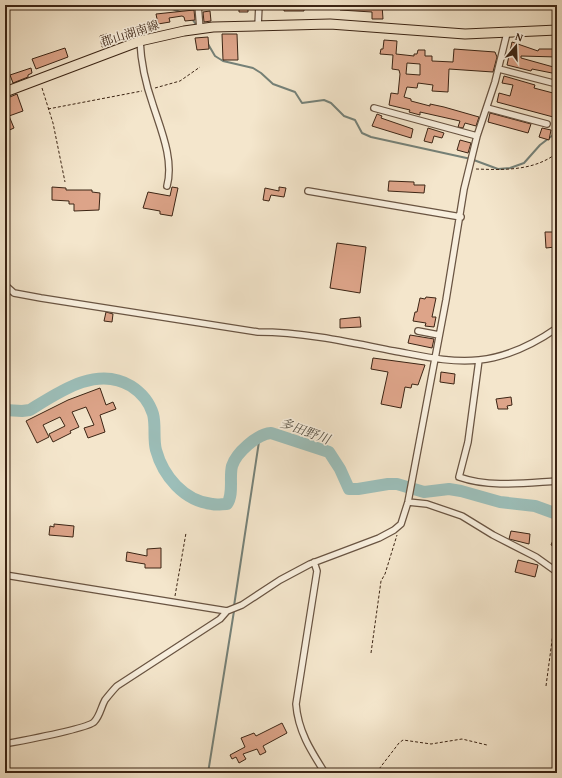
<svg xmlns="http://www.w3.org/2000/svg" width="562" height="778" font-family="'Gentium Book Plus','Noto Serif JP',serif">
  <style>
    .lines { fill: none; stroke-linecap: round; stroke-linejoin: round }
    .stream { stroke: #758178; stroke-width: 2 }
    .river { stroke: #9cbfba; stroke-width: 12 }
    .building { fill: #dda489; stroke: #3b2414; fill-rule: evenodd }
    .street-casing { stroke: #695442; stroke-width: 8 }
    .primary-casing { stroke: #3b2414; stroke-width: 11 }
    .path { stroke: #3b2414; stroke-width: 1; stroke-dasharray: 3 2; stroke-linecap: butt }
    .street { stroke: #f8efde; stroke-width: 5.5 }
    .primary { stroke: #f4e6cc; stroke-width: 9 }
    .labels { text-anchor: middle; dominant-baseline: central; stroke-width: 3; stroke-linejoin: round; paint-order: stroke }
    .street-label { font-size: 12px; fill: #3b2414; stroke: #f8efde }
    .water-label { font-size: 13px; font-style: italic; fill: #585246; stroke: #f8efde }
  </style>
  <rect width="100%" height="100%" fill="#f4e6cc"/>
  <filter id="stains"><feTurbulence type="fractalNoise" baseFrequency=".005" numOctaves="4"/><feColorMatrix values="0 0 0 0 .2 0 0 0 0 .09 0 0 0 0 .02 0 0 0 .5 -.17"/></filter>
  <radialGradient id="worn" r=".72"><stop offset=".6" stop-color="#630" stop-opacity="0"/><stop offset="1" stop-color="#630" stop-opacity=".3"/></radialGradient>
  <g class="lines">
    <path class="stream" d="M167,5L170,8L180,12
      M192,19L198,27
      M208,44L215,56L223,61L253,68L261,73L273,84L295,92L302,103L324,100L331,103L344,116L355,120L362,133L371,137L471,159L498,169L510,168L524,163L540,145L557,132
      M234,606L260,435
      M208,773L234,611"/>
    <path class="river" d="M5,410L22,411L30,410C59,392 97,365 131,386C142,393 149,401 153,414C156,425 153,439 156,450C163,476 184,501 212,504C217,505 222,504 227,504C234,494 229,478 232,466C236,453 257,434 271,433L329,452L340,469L349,489H358L388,484H397L424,492L449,489L461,491L500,502L535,506L557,514"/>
  </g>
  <path class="building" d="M239,5H248V12H239Z
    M284,5H304V11H284Z
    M340,5H382L383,19H372V12L340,10Z
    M194,10L195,20L185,21L184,17L182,16L169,18L170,22L158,24L156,14Z
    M210,11L211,21L204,22L203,12Z
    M107,34L111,44L102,47L100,36Z
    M222,34H237L238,60H223Z
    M208,37L209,49L197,50L195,38Z
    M384,40L397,41L396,54L414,56V54H417L418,50H425V56H432V61L453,62L454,49L495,52L497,57L493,72L449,69L448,92L432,91L433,85L418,83L417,88L407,87L404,97L411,99V101L430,106V104L444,107L479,117L476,126L465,123L463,128L458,127L460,121L420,112V115L409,112L410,110L389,105L391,93L398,94L400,74L399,70L392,69L393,55L380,54L381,49H383ZM407,63L420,64V75L406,74Z
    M512,42L538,51L539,49H557V57L521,56V58L557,68V74L532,69L531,71L507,65Z
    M65,48L68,57L36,69L32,59Z
    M31,68L32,73L28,75V77L13,83L10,75Z
    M504,76L535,85L534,88L553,93L554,88H557V118L497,102L499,93L510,96L513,85L502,83Z
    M17,94L23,111L9,116L14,128L5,132V99Z
    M490,113L531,124L528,133L488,122Z
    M377,114L382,116L381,118L413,129L411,138L372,126Z
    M428,128L444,133L442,138L434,136L432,143L424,141Z
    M542,128L551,130L549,140L539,137Z
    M460,140L471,143L468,153L457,150Z
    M389,181L414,182V185H425L424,193L388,191Z
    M52,187L66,188V190H92V192L100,193L99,210L74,211V204H69V201L52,200Z
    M172,187L178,188L172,216L160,214V211L143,208L148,192L170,196Z
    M279,187L286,188L284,197L271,195L269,201L263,200L265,188L279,191Z
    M545,232H557V243H554L555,247L546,248Z
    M337,243L366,247L360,293L330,288Z
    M426,297L436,298L432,317H436L434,327L425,326L426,323L413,321L415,312H417L420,298L425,299Z
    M106,312L113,314L112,322L104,321Z
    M360,317L361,327L340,328V319Z
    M410,335L434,339L432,348L408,343Z
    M373,358L425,365L418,385L412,384L411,388L405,387L401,408L381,404L388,372L371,369Z
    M441,372L455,374L454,384L440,382Z
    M100,388L106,405L113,402L116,409L100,415L105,432L88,438L84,428L94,425L86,407L72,412L79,427L70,431L71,433L53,442L49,434L65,426L60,417L43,425L49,437L37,443L26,421L68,400Z
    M511,397L512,405L507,406L508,409H498L496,399Z
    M54,524L74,526L73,537L49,535L50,526L54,527Z
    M511,531L530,534L529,544L509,539Z
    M557,531V548L551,545Z
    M161,548V568H145V564L126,561L127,552L147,556V549Z
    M518,560L538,565L535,577L515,572Z
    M282,723L287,733L263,746L266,752L260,755L257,749L243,754L246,759L239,763L236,757L232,759L230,755L245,747L241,738L254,733L256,736Z"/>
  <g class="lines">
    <defs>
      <path id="street" d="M198,5L200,29
        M258,26L259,5
        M140,41C141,63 146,85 153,105C161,130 174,160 167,186
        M499,69L557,84
        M374,108L477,136
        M487,108L547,124
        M308,191L461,217
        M5,285L14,293L41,298L258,332C304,332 349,342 394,351C422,356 450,363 479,360C507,357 534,344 557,328
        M418,331L439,335
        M479,360L468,442L459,477C490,488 525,483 557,481
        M408,502L427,504L462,516L493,535L536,557L557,572
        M314,562L317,571L296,704C298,731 311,751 325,773
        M5,575L227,611L242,605L280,580L310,564L379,538L394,530L401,524L408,502L446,300L464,189L477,136L495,82L507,33
        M5,744C20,741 87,729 94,722C100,716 101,707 105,700C109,695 113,690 117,686L220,619L227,611"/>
      <path id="primary" d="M5,92L140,41L184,31L213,27L330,24L465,34L557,30"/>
    </defs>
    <use href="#street" class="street-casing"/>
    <use href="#primary" class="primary-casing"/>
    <path class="path" d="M42,88L53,123L65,182
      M155,88L180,81L200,67
      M48,109L142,91
      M476,169C504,170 534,171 557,153
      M175,596L186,533
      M371,653L381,581L385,574L397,535
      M546,686L557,603
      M376,773L399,743L403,740L431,744L462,739L487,745"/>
    <use href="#street" class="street"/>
    <use href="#primary" class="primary"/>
  </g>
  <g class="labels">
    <g class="street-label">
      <text transform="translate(130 33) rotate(-18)">郡山湖南線</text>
    </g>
    <g class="water-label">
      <text transform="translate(305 431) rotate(20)">多田野川</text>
    </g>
  </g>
  <rect width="562" height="778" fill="none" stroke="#f4e6cc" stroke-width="20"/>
  <rect x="6" y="6" width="550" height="766" fill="none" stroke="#3b2414" stroke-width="2"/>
  <rect x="10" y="10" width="542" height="758" fill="none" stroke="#3b2414"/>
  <g transform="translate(516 46) rotate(19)" stroke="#f8efde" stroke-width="3" paint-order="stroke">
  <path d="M0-3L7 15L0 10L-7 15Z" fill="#3b2414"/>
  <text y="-6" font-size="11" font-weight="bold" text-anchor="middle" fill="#3b2414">N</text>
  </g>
  <rect width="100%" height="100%" filter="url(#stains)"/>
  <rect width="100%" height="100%" fill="url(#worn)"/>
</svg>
